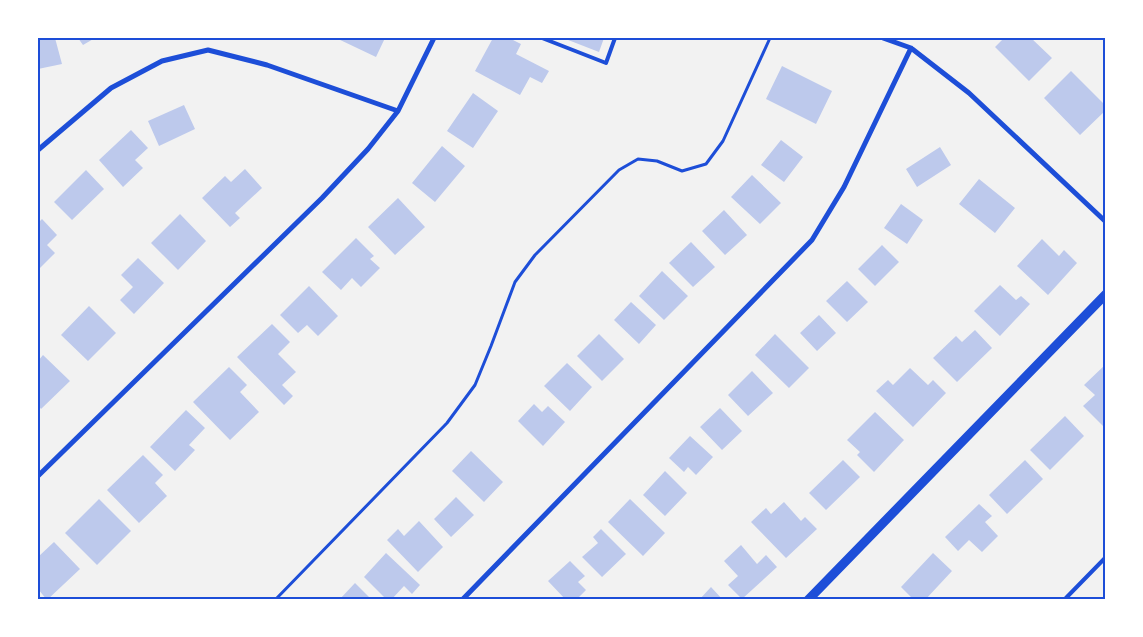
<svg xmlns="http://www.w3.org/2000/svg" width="1143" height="637" font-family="Lato,sans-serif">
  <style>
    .building { fill: #bdc9ec }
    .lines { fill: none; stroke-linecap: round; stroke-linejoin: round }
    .path { stroke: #1d4ed8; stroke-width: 3 }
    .service { stroke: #1d4ed8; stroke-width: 4 }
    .minor { stroke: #1d4ed8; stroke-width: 5 }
    .tertiary { stroke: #1d4ed8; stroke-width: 9 }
    .neatline { fill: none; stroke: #1d4ed8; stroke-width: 2 }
  </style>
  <rect width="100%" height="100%" fill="#f2f2f2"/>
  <path class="building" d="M50,38H55L62,64L38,69V40Z
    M78,38H95L83,45Z
    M336,38H385L376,57Z
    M493,38H509L521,44L516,54L549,71L542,83L530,77L520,95L475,71Z
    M563,38H604L599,52Z
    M1004,38H1031L1052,58L1029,81L995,47Z
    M782,66L832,91L816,124L766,99Z
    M1071,71L1106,106V110L1080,135L1044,98Z
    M473,93L498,111L473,148L447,131Z
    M184,105L195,129L159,146L148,121Z
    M131,130L148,148L135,160L143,168L123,187L99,160Z
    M781,140L803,157L784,182L761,165Z
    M442,146L465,166L435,202L412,183Z
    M940,147L951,165L917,187L906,169Z
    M245,169L262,188L235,213L240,218L230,227L202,198L225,176L231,182Z
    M86,170L104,189L72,220L54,202Z
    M752,175L781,203L760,224L731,197Z
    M979,179L1015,208L995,233L959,204Z
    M398,198L425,227L395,255L368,227Z
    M901,204L923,220L907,244L884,228Z
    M724,210L747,235L725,255L702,231Z
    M180,214L206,241L178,270L151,243Z
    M42,219L57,235L47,245L55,253L38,270V223Z
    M356,238L374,256L370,259L380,268L361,287L352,278L341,290L322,272Z
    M1042,239L1059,256L1064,250L1077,263L1048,295L1017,266Z
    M691,242L715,267L693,287L669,263Z
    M882,245L899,262L875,286L858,269Z
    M138,258L164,283L134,314L120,300L133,287L121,275Z
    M662,271L688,296L664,320L639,296Z
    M847,281L868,302L847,322L826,301Z
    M1000,285L1016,300L1021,296L1030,304L1000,336L974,311Z
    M309,286L338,316L318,336L307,325L298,333L280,315Z
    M631,302L656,325L639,344L614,320Z
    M89,306L116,333L88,361L61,335Z
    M819,315L836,333L817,351L800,333Z
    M272,324L290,342L278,354L296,372L282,385L293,396L284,405L237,357Z
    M975,330L992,348L957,382L933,358L956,336L962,342Z
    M599,334L624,359L602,381L577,356Z
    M775,334L809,368L789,388L755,355Z
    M43,355L70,381L41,409L38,405V361Z
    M567,363L592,387L570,411L544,386Z
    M1106,364V423L1103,426L1083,406L1095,395L1084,385Z
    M229,367L247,385L240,392L259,412L230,440L193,402Z
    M910,368L928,385L933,380L946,393L913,427L876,391L888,380L893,385Z
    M752,371L773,393L748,416L728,395Z
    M534,404L542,412L548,406L565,422L543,446L518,421Z
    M720,408L742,431L722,450L700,427Z
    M186,410L205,428L189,445L195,450L175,471L150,447Z
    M875,412L904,440L874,472L857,455L860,452L847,440Z
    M1065,416L1084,436L1050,470L1030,450Z
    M690,436L713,457L696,475L688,467L684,472L669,458Z
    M471,451L503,482L484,502L452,471Z
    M143,455L163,475L155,483L167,496L139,523L107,490Z
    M843,460L860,477L826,510L809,493Z
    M1025,460L1043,479L1007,514L989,495Z
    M665,471L687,493L665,516L643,495Z
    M456,497L474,515L451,537L434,519Z
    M99,499L131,531L97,565L65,533Z
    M630,499L665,533L643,556L608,522Z
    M784,502L801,521L805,517L817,529L786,558L751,522L766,508L771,514Z
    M979,504L992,516L985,522L998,536L982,552L969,540L958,551L945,537Z
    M419,521L443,547L418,572L387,540L398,529L404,536Z
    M601,529L626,554L602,577L582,557L598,543L593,537Z
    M54,542L80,569L47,600L38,589V557Z
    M741,545L757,564L766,555L777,567L742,599L728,585L738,576L724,561Z
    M386,553L420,585L412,594L404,586L391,600H387L364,577Z
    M933,553L952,571L925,600H914L901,587Z
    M570,561L585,576L578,582L586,590L576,600H566L548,581Z
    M355,583L372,600H339Z
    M711,587L723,600H699Z"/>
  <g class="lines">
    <path class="path" d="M275,600L447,423L475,385L491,346L515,282L535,255L619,170L638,159L657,161L682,171L706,164L723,141L770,38"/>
    <path class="service" d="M542,38L606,63L615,38
      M1064,600L1106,557"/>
    <path class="minor" d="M883,38L911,48L969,93L1106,222
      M38,150L111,88L162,61L208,50L267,65L398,111
      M38,476L322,198L368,149L398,111L434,38
      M462,600L812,240L844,187L911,48"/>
    <path class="tertiary" d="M808,600L1106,294"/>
  </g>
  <rect width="1143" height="637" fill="none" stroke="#ffffff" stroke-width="78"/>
  <rect x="39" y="39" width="1065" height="559" class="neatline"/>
</svg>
